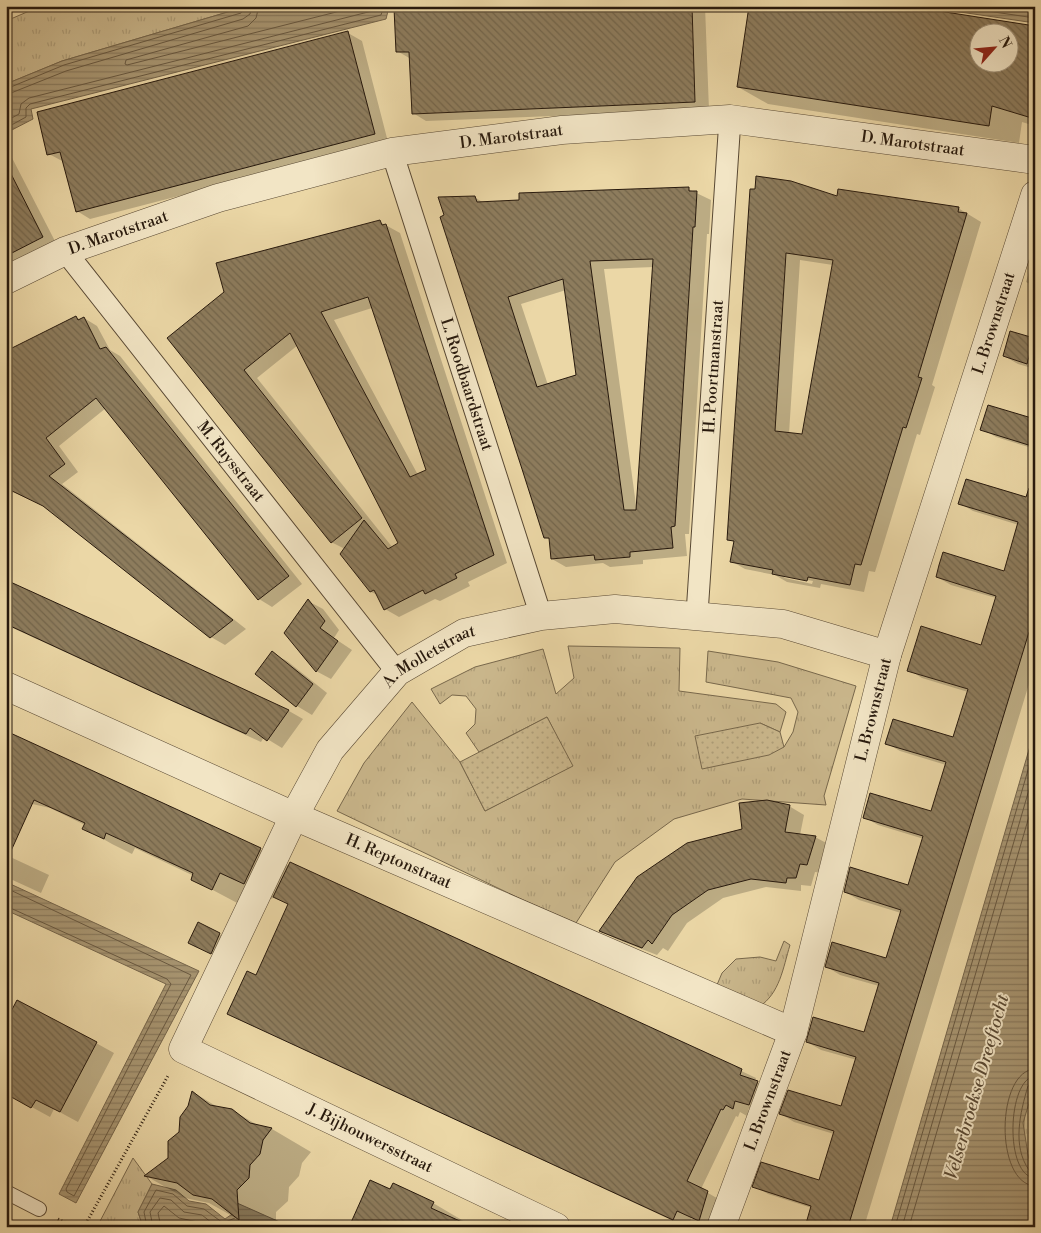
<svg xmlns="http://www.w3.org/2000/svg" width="1041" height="1233" font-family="'Libre Bodoni',serif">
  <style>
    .grass { fill: url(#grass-tufts); stroke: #78684c }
    .park { fill: url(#park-dots); stroke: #78684c }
    .water { fill: url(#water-rules); stroke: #74644a }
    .shadow { fill: #0003; fill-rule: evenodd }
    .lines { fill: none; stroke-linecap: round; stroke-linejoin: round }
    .shore { stroke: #685840; stroke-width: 1 }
    .building { fill: url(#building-back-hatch); stroke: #27190d; fill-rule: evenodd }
    .service-casing { stroke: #584833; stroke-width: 16 }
    .pedestrian-casing { stroke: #584833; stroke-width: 23 }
    .minor-casing { stroke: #584833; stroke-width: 29 }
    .path { stroke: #27190d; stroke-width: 3; stroke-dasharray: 1 2.5; stroke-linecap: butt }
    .service { stroke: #f2e5c5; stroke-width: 14 }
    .pedestrian { stroke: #f2e5c5; stroke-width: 21 }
    .minor { stroke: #f2e5c5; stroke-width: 28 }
    .labels { text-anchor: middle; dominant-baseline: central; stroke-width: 4; stroke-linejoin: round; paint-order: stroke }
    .street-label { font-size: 16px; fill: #27190d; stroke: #f2e5c5 }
    .water-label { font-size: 18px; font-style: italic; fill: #5b4b35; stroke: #f2e5c5 }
  </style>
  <defs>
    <pattern id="grass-tufts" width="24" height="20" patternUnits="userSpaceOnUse" patternTransform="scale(1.25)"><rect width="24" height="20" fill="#cab78c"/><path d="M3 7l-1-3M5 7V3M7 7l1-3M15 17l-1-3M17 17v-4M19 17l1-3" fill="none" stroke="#ae9d78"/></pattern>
    <pattern id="park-dots" width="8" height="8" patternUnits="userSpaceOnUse" patternTransform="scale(1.25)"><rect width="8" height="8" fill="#cab78c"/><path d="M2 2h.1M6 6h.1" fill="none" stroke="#ae9d78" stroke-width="1.8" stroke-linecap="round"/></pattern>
    <pattern id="water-rules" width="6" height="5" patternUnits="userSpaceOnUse" patternTransform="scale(1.25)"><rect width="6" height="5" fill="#a89672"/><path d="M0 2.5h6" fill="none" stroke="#897a5c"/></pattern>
    <pattern id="building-back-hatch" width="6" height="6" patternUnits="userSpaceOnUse" patternTransform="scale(1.25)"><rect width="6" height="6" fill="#8d7c5d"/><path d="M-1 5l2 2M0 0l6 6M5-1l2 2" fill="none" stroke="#73654b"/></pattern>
  </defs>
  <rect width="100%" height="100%" fill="#ebd7a6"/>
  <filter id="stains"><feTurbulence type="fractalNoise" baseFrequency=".004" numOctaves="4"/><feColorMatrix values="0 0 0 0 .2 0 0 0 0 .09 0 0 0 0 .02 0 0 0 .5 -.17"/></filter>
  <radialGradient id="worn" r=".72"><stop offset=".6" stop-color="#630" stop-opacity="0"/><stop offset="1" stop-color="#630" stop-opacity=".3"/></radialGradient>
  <path class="grass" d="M41,6H248L62,61L6,84V21Z
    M568,646L680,648L679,691L776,704L786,712L780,732L760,723L784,747L793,732L798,712L791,698L706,682L708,651L778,662L856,686L824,796L826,805L742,799L674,819L615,862L576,923L525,901L337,811L364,763L412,702L460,762L485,811L572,766L547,717L479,752L466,733L475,724L476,709L466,696L452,695L440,704L431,689L475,667L543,649L556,694L574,678Z
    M784,941L790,945C783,968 780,993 759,1007L714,992L722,973L736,959L760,957L776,961Z
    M1035,1083V1170C1019,1146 1021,1108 1035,1083Z
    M133,1158L152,1184L138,1212L143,1227H97Z"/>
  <path class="park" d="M547,717L573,766L485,811L460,762Z
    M760,723L780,732L784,747L769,755L702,769L695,736Z"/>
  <path class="water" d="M248,6H400L389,7L386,19L31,109L33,119L6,133V84L62,61Z
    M919,6H1035V23Z
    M1035,729V1083L1023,1123L1029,1161L1035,1170V1227H890Z
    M6,882L199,971L76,1203L59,1194L166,984L6,910Z
    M152,1184L176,1190L189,1201L206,1204L225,1219L238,1210L237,1203L291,1227H143L138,1212Z"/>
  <path class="shadow" d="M470,6H705L709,110L426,121L413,113L411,59L397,51Z
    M751,6L1035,27V126L1022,122L1019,143L768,104L738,87ZM978,32H1008V62H978Z
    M348,33L362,41L388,142L90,219L77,211L64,162L49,154Z
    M6,150L9,152L57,245L6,271Z
    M688,189L711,200L709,234H707L689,534H685L687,556L643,560V564L610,567L603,563L566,567L552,559L550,540L545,537L474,197L484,203ZM654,267L637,505H636L604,269ZM566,290L578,376L548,385L521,304Z
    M751,190L958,208L981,222L932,385L935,387L920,435L917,434L875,572L869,571L864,592L821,584L820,588L787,582L775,575L745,569L731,561L735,543L729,539ZM800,260L833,265L803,435L789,434ZM782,575L813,581L812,584L785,578Z
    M380,222L400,233L507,563L468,582L470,586L440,601L435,599L399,617L385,609L378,595L371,592L341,554L345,549L331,542L169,338ZM372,308L427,471L418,475L334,320ZM298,345L400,543L393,548L257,378Z
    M1033,259H1035V287L1026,282Z
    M76,317L81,320L84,318L97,326L110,350L120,356L302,584L272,607L259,599L106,408L59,446L78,472L62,484L246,629L225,645L211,637L48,508L13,492L6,508V457Z
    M1011,333L1035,340V369L1018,364L1004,356Z
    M1035,421V449L996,437L982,429Z
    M1035,471V664L864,1227H806L812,1208L768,1194L754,1186L820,1181L834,1134L794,1122L781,1114L842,1107L857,1060L821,1050L807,1042L865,1034L879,986L840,975L827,967L887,960L901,913L859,900L845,892L909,886L924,839L878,825L864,817L932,813L946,765L900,751L886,743L954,739L968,692L922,678L909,670L982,646L996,598L951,585L937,577L1004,572L1019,525L973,511L959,503L1026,498Z
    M6,581L289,711L303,719L282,748L264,737L261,742L6,625Z
    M308,601L323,609L339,630L334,638L352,650L331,679L316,671Z
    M272,653L287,661L327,693L312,715L297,706L257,674Z
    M6,732L261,850L289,866L685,1044L756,1078L755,1081L772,1090L763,1113L749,1108L747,1116L740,1112L738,1117L736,1116L701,1189L722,1201L710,1227L692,1218L686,1227L229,1014L257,976L289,905L274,896L272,899L248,888L241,905L192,879L194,876L135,848L132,854L112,844L84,828L85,825L50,808L6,798Z
    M789,806L804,815L800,835L815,837L830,845L822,873L815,872L811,886L801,885V891L766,887L723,898L687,923L668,951L663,948L657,955L616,939L601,931L743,830Z
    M6,855L49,875L41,893L6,877Z
    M198,924L227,938L218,957L197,946Z
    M6,1019L96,1043L114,1053L78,1122L54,1109L50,1117L6,1093Z
    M193,1092L219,1108L232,1110L259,1126L272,1129L311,1152L302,1163L299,1176L289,1187L288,1201L276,1212V1227H252L209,1203L185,1198L146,1176L169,1159Z
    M390,1191L433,1203L472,1226V1227Z"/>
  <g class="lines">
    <path class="shore" d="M259,6L256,18L248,26L126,60L125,64L127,65L360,6
      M953,6L1035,18
      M6,89L64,65L241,13L245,6
      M6,95L66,71L243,19L250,14L252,6
      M6,121L19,114L21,104L29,98L376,10L378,6
      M6,128L26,117V108L30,104L381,15L384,6
      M6,888L191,975L74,1196L67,1192L66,1189L171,984L167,979L6,906
      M1035,1069C996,1070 994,1184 1035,1186
      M1035,1076C1007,1078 1004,1177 1035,1178
      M1035,1083L1028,1086C1020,1113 1012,1146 1029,1170L1035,1172
      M147,1227L144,1212L156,1190L173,1194L187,1206L204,1209L223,1223L235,1218
      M153,1227L150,1212L160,1198L171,1200L184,1212L202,1215L217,1227
      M161,1227L158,1213L164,1206L179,1218L198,1222L205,1227
      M895,1227L1035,746
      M902,1227L1035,769
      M909,1227L1035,796"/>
  </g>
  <path class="building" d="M430,6H692L695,102L412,114L409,52H396L394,8Z
    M749,6H907L1035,26V119L992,106L989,126L737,87ZM978,32H1008V62H978Z
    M348,31L375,134L76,212L60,152L47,155L37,112Z
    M6,164L43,237L6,256Z
    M756,176L791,181L837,196L838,189L959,207L958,212L967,213L918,377L922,378L906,428L903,427L861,565L855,564L850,585L808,577L807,581L772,574L773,570L730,562L734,541L727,540L750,189H755ZM786,253L833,260L802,434L775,431Z
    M689,187V191H697L695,227H693L675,526L671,527L673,548L630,552V557L595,560L594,555L551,559L549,538H544L522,469L440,217L444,215L438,197L475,196L477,202L519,200V193ZM653,259L636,510H624L590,261ZM563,279L576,375L537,387L508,297Z
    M380,220L382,225L386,224L494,555L455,574L457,578L425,594L423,590L384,610L374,590L370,592L340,554L364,520L388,549L398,543L290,333L244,370L362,518L331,543L167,338L224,292L216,263ZM368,297L426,470L410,477L321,312Z
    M76,316L78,320L84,317L100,349L106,347L289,576L258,600L96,398L46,438L65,464L49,476L233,620L210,638L43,506L6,488V351Z
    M1010,331L1034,338L1027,364L1003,356Z
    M988,405L1035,419V447L980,430Z
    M966,479L1026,497L1029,488L1035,489V634L1029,632L848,1227H805L811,1206L752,1187L761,1162L819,1180L834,1131L779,1114L788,1090L841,1106L856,1057L806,1042L813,1017L864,1032L879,983L825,967L832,942L886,958L901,910L844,892L850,867L908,885L923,836L863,818L870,793L931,811L946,762L885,744L893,719L953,737L968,689L907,671L921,626L981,645L996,596L936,577L939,565L943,552L1004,571L1018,522L958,504Z
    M6,580L96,621L289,710L267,741L250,728L246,734L155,693L6,624Z
    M308,599L325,621L320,628L338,641L316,672L284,633Z
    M272,651L313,684L296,707L255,674Z
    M6,731L261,848L244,884L220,873L212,890L191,880L193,873L106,833L104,839L82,829L85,823L34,800L6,862Z
    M767,800L790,805L785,832L816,836L807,865L800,864L796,878H787L786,883L751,879L708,890L672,915L652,944L648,940L642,948L599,931L637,877L687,843L742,829L739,803Z
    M290,862L685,1043L742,1069L740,1075L758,1081L749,1105L735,1101L733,1109L726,1105L723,1110L721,1109L687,1181L708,1191L699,1221L677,1211L673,1220L227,1014L247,971L256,975L288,904L273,897Z
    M198,922L220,933L211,954L188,943Z
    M17,1000L97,1042L60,1112L36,1100L31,1108L6,1094V1021Z
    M192,1091L210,1105L232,1109L250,1123L272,1128L263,1140L260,1154L250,1165L249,1178L237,1190L239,1220L212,1199L193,1195L177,1183L144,1176L168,1158V1141L179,1132L180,1117L188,1106Z
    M370,1180L390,1189L393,1183L434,1202L431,1208L473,1227H349Z"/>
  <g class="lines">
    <defs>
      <path id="service" d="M6,1192L39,1209"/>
      <g id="pedestrian">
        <path id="s1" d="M392,152L541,616"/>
        <path id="s2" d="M65,251L397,672"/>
        <path id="s3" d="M697,614L730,119"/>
      </g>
      <g id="minor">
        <path id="s4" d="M6,280L65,251L218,198L392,152L562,130L730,119L1035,160"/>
        <path id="s5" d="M6,686L294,816L793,1032"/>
        <path id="s6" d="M556,1227L183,1049L294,816L330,750L397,672L464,633L541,616L615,609L783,624L887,655"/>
        <path id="s7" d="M721,1227L793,1032L887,655L1035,195"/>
      </g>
    </defs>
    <use href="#service" class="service-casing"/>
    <use href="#pedestrian" class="pedestrian-casing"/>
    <use href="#minor" class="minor-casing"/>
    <path class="path" d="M58,1219L74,1227
      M84,1227L169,1074"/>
    <use href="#service" class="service"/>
    <use href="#pedestrian" class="pedestrian"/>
    <use href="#minor" class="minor"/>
  </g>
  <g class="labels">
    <g class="street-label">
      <text stroke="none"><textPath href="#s4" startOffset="528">D. Marotstraat</textPath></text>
      <text stroke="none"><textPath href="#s4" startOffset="932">D. Marotstraat</textPath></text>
      <text stroke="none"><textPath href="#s4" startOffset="122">D. Marotstraat</textPath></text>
      <text stroke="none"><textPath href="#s7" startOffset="945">L. Brownstraat</textPath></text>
      <text stroke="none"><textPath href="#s3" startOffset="248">H. Poortmanstraat</textPath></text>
      <text stroke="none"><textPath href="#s1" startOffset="244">L. Roodbaardstraat</textPath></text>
      <text stroke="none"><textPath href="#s2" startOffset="268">M. Ruysstraat</textPath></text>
      <text stroke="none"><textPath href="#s6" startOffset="885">A. Molletstraat</textPath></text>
      <text stroke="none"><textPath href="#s7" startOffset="540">L. Brownstraat</textPath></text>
      <text stroke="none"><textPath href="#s5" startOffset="430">H. Reptonstraat</textPath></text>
      <text stroke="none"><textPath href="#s7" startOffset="135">L. Brownstraat</textPath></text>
      <text transform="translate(370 1138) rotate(26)">J. Bijhouwersstraat</text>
    </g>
    <g class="water-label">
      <text transform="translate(977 1087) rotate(-74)">Velserbroekse Dreeftocht</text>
    </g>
  </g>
  <rect width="1041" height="1233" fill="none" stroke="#ebd7a6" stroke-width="25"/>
  <rect x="8" y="8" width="1026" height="1218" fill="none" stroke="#27190d" stroke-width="2.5"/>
  <rect x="12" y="12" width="1016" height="1208" fill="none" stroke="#27190d"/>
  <g transform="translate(994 48) rotate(63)"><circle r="24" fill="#f2e5c5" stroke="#a1937b"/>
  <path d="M0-4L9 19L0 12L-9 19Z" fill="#8f2418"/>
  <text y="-8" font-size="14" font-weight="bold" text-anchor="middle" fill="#27190d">N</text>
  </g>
  <rect width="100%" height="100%" filter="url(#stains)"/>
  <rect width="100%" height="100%" fill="url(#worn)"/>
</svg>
